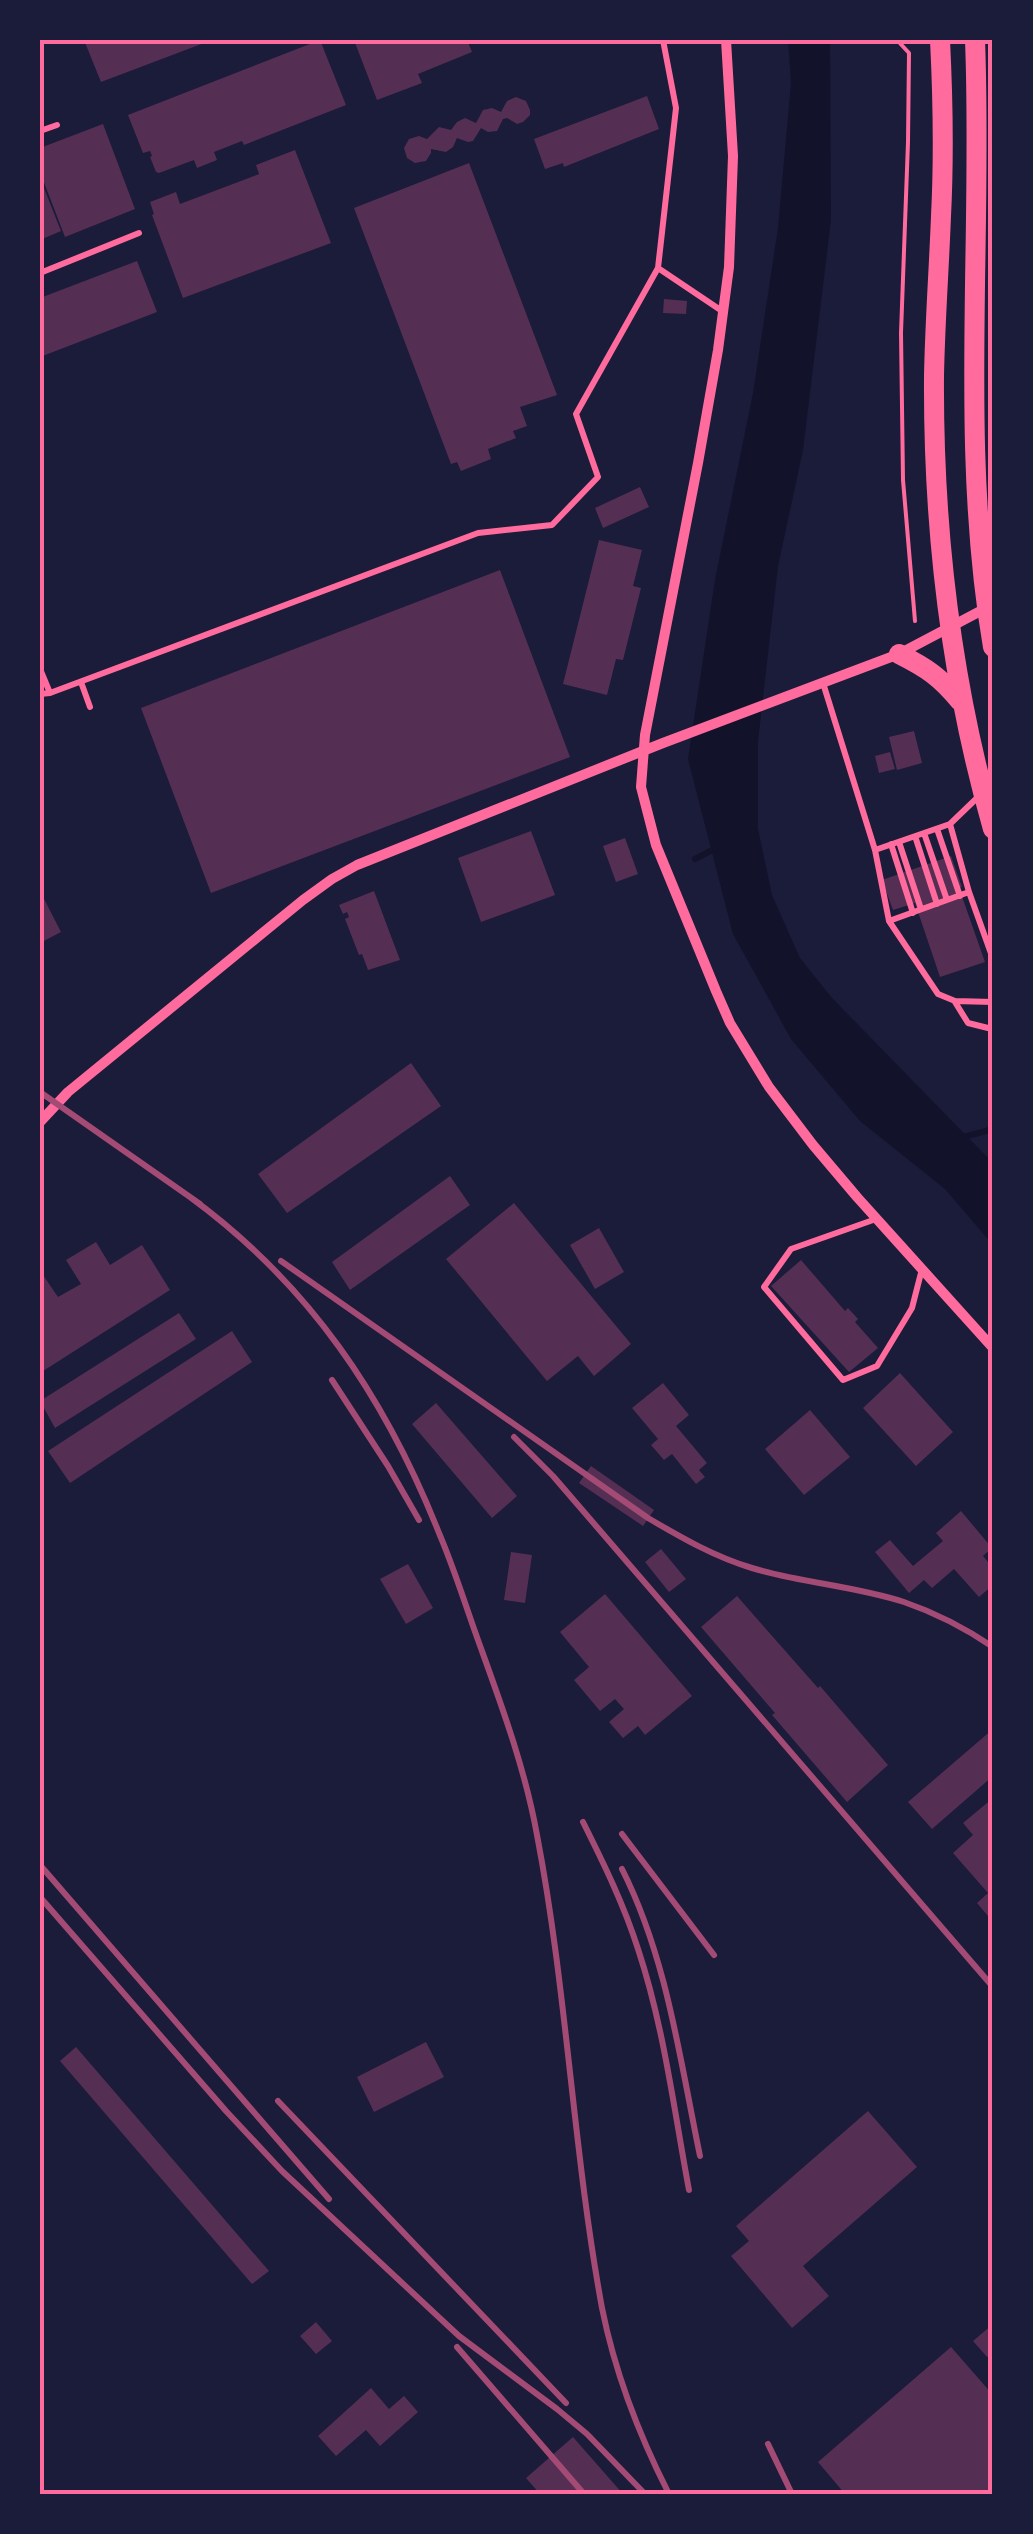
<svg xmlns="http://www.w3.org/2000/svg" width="1033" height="2534" font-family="Figtree,sans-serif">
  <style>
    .water { fill: #12122b }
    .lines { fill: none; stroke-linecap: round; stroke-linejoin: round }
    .stream { stroke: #12122b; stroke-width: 6 }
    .building { fill: #542f53 }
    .path { stroke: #ff6b9d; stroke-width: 4 }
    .service { stroke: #ff6b9d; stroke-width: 6 }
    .minor { stroke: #ff6b9d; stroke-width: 10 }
    .primary { stroke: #ff6b9d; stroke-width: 20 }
    .rail { stroke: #a44b75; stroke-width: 6 }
    .neatline { fill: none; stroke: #ff6b9d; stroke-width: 4 }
  </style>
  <rect width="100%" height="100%" fill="#1b1b3a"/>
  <path class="water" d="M788,40H830L831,220L803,450L778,566L758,741V829L772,895L800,958L832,998L993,1163V1245L945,1189L860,1121L791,1039L733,934L688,759L715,580L753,393L778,228L791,83Z"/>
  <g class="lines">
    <path class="stream" d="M695,859L716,848
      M960,1138L993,1129"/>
  </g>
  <path class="building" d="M84,40H212L101,82Z
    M320,40L346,105L244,145L242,141L214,152L217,160L197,168L194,160L159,173L156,172L150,157L152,156L150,151L143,153L128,115Z
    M354,40H467L472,52L418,74L422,83L377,100Z
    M647,96L659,129L564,167L563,163L545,169L534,139Z
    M516,97L526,101L530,110V115L523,122L517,124L507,118L503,119L497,131L488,132L481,128L473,141L468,142L457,138L453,147L446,152L431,149V153L426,161L415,163L407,158L404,148L409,139L419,136L427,139L439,127L451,130L457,122L465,118L476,123L483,110L492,108L501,112L507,101Z
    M103,124L135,209L65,237L40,172V148Z
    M295,150L331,243L183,298L152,215L154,214L150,202L176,192L180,204L259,174L256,165Z
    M469,163L557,395L520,407L527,426L513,431L516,438L488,449L491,459L461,471L457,462L451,464L354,208Z
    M40,178L61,231L40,240Z
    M137,261L157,312L40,357V298Z
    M664,299L687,301L686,314L663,313Z
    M640,487L649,507L603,528L595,508Z
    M599,540L642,550L633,586L641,588L623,660L616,659L607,695L563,684Z
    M500,570L570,757L211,893L141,708Z
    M914,731L922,763L897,770L889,737Z
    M890,752L895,769L879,773L875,756Z
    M531,831L555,895L481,922L458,858Z
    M625,838L638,874L616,882L603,846Z
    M951,856L962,887L959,888L985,962L940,977L915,903L893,910L882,880Z
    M40,891L61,932L40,943Z
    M374,891L400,960L368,970L362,954L359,955L345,919L349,917L347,912L343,914L339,905Z
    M411,1063L441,1106L287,1213L258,1174Z
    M450,1176L470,1205L350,1290L332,1262Z
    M514,1203L631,1344L594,1376L578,1356L547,1381L446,1259Z
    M599,1228L624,1272L595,1289L570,1245Z
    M96,1242L110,1265L142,1245L170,1290L40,1373V1277L43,1275L58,1297L81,1284L66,1260Z
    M801,1260L845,1311L848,1308L858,1319L855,1322L878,1348L849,1372L771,1286Z
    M179,1313L196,1339L55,1428L40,1401Z
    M232,1331L252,1362L70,1483L48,1451Z
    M900,1373L953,1432L916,1466L863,1408Z
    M663,1383L689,1415L676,1426L707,1463L699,1470L705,1477L696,1484L672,1454L664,1460L651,1445L658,1439L632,1408Z
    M436,1403L517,1496L492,1518L412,1424Z
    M810,1410L850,1457L804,1495L765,1449Z
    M591,1466L654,1510L643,1526L579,1483Z
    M961,1511L992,1548L983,1556L993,1568V1585L979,1597L954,1569L932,1588L924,1580L909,1593L875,1552L890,1540L913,1566L943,1541L936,1533Z
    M661,1549L686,1579L669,1592L645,1562Z
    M511,1552L532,1555L525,1603L504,1600Z
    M408,1564L433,1608L406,1624L380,1579Z
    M605,1594L692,1696L645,1735L638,1726L623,1738L609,1722L624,1709L615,1699L600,1711L574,1680L589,1667L560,1632Z
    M737,1596L818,1688L820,1686L888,1765L847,1802L772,1715L775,1713L701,1627Z
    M993,1729V1776L932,1829L908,1802Z
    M993,1798V1922L977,1903L988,1893L953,1853L973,1835L963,1823Z
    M426,2042L444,2077L374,2112L357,2077Z
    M76,2047L269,2271L252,2284L60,2061Z
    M868,2111L917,2167L803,2266L829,2296L792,2328L731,2256L749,2241L736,2226Z
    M316,2322L332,2341L316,2354L300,2336Z
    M993,2324V2352L987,2357L973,2341Z
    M951,2347L993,2395V2494H845L818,2462Z
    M371,2388L389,2409L404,2396L418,2412L380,2446L366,2430L336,2456L318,2436Z
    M573,2437L623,2494H540L526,2478Z"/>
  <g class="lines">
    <path class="path" d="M897,40L909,53L908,142L901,333L903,480L915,621"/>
    <path class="service" d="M40,131L57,125
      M658,268L676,108L663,40
      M40,273L139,233
      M40,669L50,693L478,533L552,525L598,477L576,414L658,268L722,311
      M81,682L90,707
      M823,683L875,850L889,921L938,994L955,1001L993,1002
      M40,694L50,693
      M950,824L969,892L993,959
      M937,829L960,896
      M924,833L947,900
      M915,836L937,904
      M899,842L921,909
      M891,844L913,913
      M875,850L950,824L978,797
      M889,921L969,892
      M955,1002L968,1023L988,1028L993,1027
      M876,1219L791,1249L764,1287L843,1380L877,1366L912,1308L922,1269"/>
    <path class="minor" d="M726,40L733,156L729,267L718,350L698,463L645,735L641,787L656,845L716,991L730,1023L769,1087L813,1145L857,1197L993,1348
      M40,1122L68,1092L303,900L332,879L357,865L663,743L899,654L990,606"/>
    <path class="primary" d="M940,40C943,99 944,157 941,216C939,269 935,322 934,376C933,528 951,682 993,829
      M975,40C983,242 959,447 993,647
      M899,654C927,668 940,677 960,701"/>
    <path class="rail" d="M40,1092L200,1204
      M190,1197C309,1284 385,1397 439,1533C454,1568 465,1604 478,1640C501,1704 525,1768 537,1835C567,1991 573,2151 602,2308C615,2373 639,2435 669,2494
      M281,1261L648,1518C682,1538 715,1557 752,1568C802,1583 855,1586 904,1602C936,1613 965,1628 993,1647
      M332,1380L388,1466L419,1520
      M514,1437L553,1476L993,1987
      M583,1822C604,1864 624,1905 638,1949C664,2027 674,2110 689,2190
      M622,1834L714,1955
      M40,1865L329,2199
      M622,1869C667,1958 680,2060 700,2156
      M40,1897L226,2111L282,2171L459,2336L557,2409L587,2434L645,2494
      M278,2101L566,2403
      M457,2347L584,2494
      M768,2444L792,2494"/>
  </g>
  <rect width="1033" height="2534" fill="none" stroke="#1b1b3a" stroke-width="85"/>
  <rect x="42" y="42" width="948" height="2450" class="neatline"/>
</svg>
